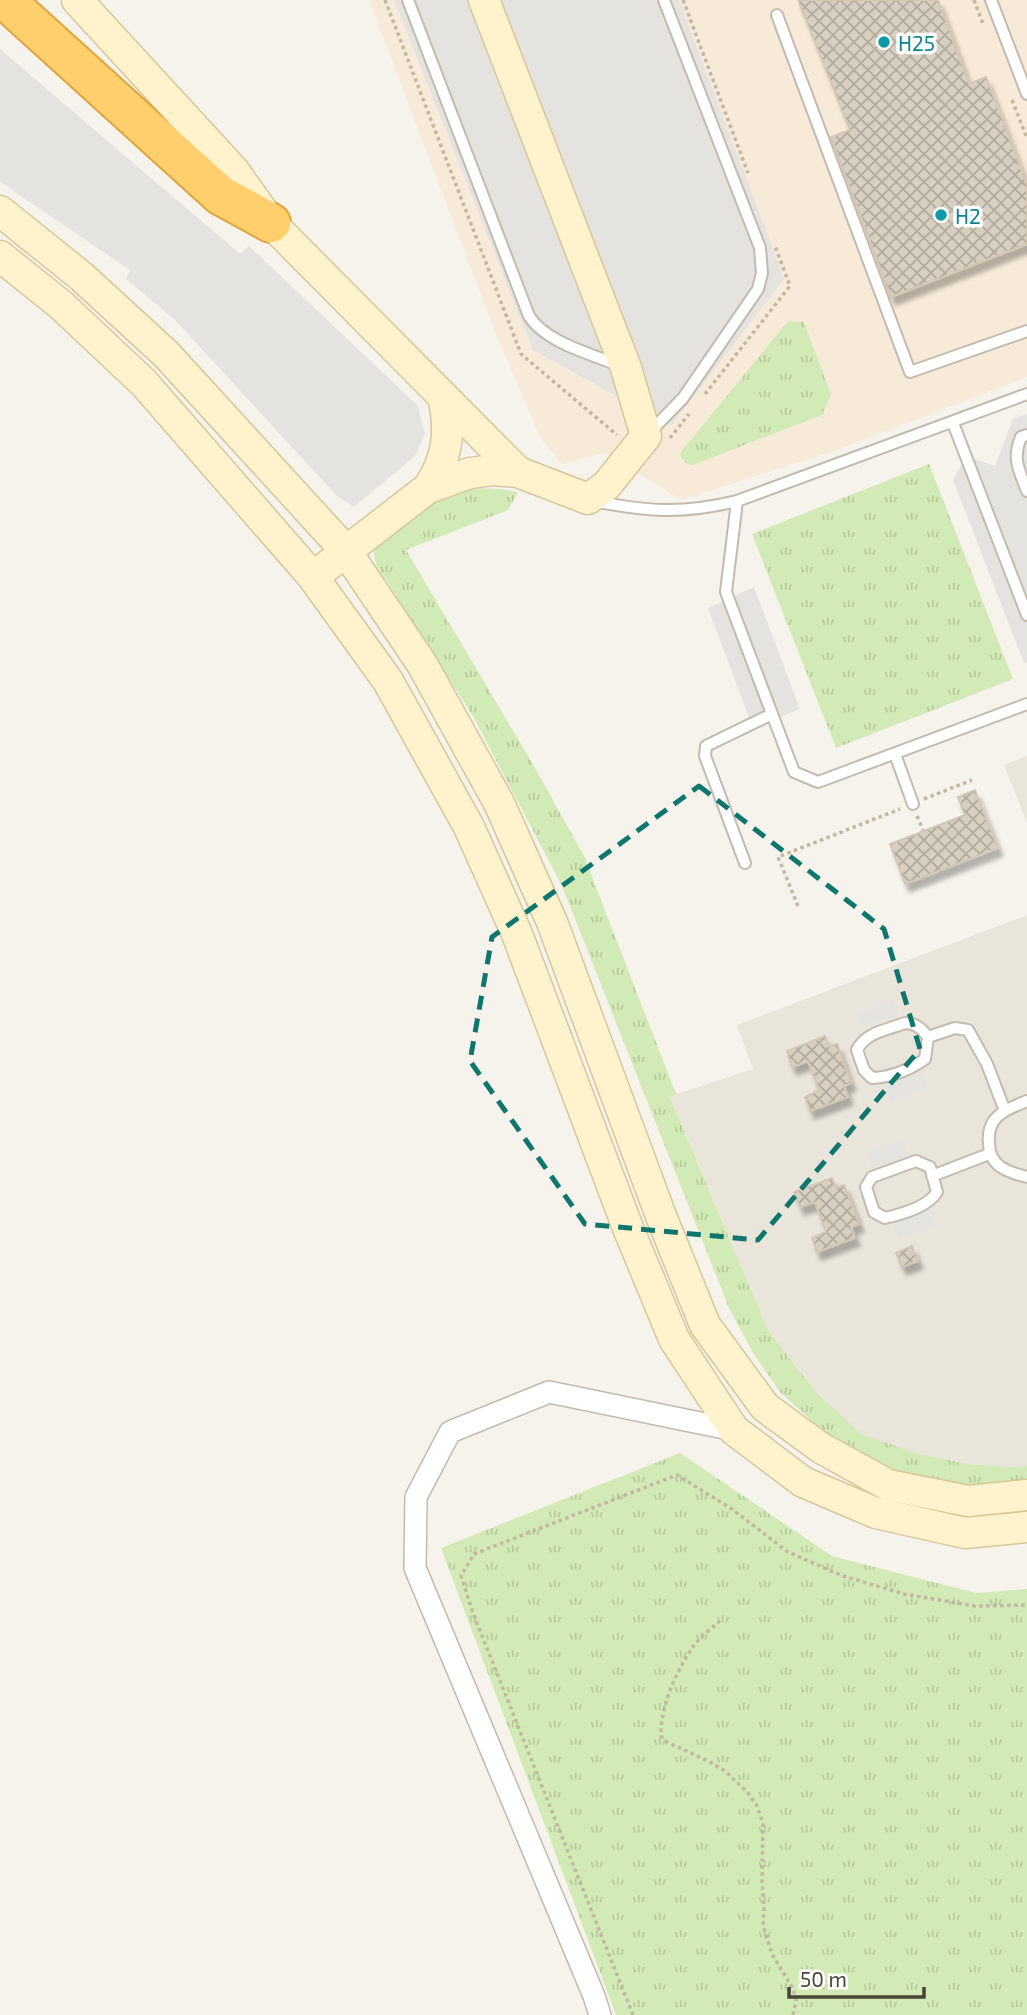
<svg xmlns="http://www.w3.org/2000/svg" width="1027" height="2015" font-family="'Exo 2',sans-serif">
  <style>
    .residential { fill: #eae5da }
    .commercial { fill: #f7ead8 }
    .grass { fill: url(#grass-tufts) }
    .parking { fill: #e5e3e0 }
    .building { fill: url(#building-cross-hatch); stroke: #d3c7b4; stroke-width: 2; filter: url(#shadow) }
    .lines { fill: none; stroke-linecap: round; stroke-linejoin: round }
    .lane-casing { stroke: #c2bbae; stroke-width: 14 }
    .street-casing { stroke: #c2bbae; stroke-width: 24 }
    .secondary-casing { stroke: #d6c79b; stroke-width: 33 }
    .highway-casing { stroke: #e0a43c; stroke-width: 42 }
    .path { stroke: #c4b79f; stroke-width: 3.5; stroke-dasharray: 3.5 3.5; stroke-linecap: butt }
    .lane { stroke: #fff; stroke-width: 10 }
    .street { stroke: #fff; stroke-width: 21 }
    .secondary { stroke: #fff3cd; stroke-width: 30 }
    .highway { stroke: #ffcf6e; stroke-width: 38 }
    .marked { fill: none; stroke: #0f766e; stroke-width: 5; stroke-dasharray: 14 9; stroke-linejoin: round }
    .culture-dot { fill: #0f9aa8; stroke: #fff; stroke-width: 2.5 }
    .labels { text-anchor: middle; dominant-baseline: central; stroke-width: 7; stroke-linejoin: round; paint-order: stroke }
    .culture-label { font-size: 21px; fill: #0d838f; stroke: #fff; text-anchor: start }
  </style>
  <defs>
    <pattern id="grass-tufts" width="24" height="20" patternUnits="userSpaceOnUse" patternTransform="scale(1.75)"><rect width="24" height="20" fill="#d2eab5"/><path d="M3 7l-1-3M5 7V3M7 7l1-3M15 17l-1-3M17 17v-4M19 17l1-3" fill="none" stroke="#b6ca9c"/></pattern>
    <pattern id="building-cross-hatch" width="8" height="8" patternUnits="userSpaceOnUse" patternTransform="scale(1.75)"><rect width="8" height="8" fill="#d8cfc1"/><path d="M0 0l8 8M0 8l8-8" fill="none" stroke="#b1aa9e"/></pattern>
    <filter id="shadow"><feDropShadow dx="4.5" dy="8" stdDeviation="2" flood-color="#0004"/></filter>
  </defs>
  <rect width="100%" height="100%" fill="#f6f3ec"/>
  <path class="residential" d="M1027,756V823L1004,765Z
    M1027,915V1466L1011,1467L968,1464L916,1453L860,1434L819,1395L796,1367L767,1328L670,1096L753,1069L737,1025Z"/>
  <path class="commercial" d="M369,0H1027V377L832,452L681,500L606,453L562,464L541,439L495,332Z"/>
  <path class="grass" d="M789,321L804,322L831,395L822,415L693,465C685,464 682,461 680,453L784,326Z
    M929,464L1013,679L836,748L752,534Z
    M480,488L500,489L518,492L508,510L406,550L534,766L584,856L676,1094L670,1097L767,1328L796,1367L819,1395L861,1434L916,1453L968,1464L1011,1467L1027,1466V1489L1003,1491L919,1480L873,1461L820,1428L780,1392L753,1353L729,1308L562,886L474,718L387,581C379,570 372,562 375,548L433,501L455,492Z
    M680,1453L832,1556L976,1593L1027,1589V2015H616L441,1548Z"/>
  <path class="parking" d="M394,0H679L784,279L671,426L533,350Z
    M0,49L240,254L249,246L418,406L425,434L415,456L354,507L337,496L175,320L126,279L130,270L0,182Z
    M1027,414V662L1024,663L953,480L966,456L995,466L1013,419Z
    M754,587L800,709L753,728L708,608Z
    M893,999L899,1014L863,1028L857,1013Z
    M922,1072L928,1087L891,1101L886,1086Z
    M902,1139L908,1155L872,1169L866,1152Z
    M929,1209L935,1226L899,1240L893,1223Z"/>
  <path class="building" d="M798,0H938L969,84L986,77L1027,185V244L891,297L831,137L850,130Z
    M975,790L998,848L905,884L890,844L965,815L958,797Z
    M825,1036L829,1047L837,1044L851,1083L844,1086L848,1097L810,1111L805,1097L819,1090L808,1061L792,1067L787,1051Z
    M832,1178L836,1188L844,1185L859,1224L851,1227L855,1238L817,1252L812,1238L826,1232L815,1202L800,1207L794,1192Z
    M912,1246L918,1261L902,1267L896,1253Z"/>
  <g class="lines">
    <defs>
      <path id="lane" d="M408,0L529,316C545,342 591,354 618,365
        M991,0L1027,94
        M777,15L910,372L1027,331
        M953,423L1027,615
        M648,434L683,398L758,289L762,273L760,248L664,0
        M1027,435L1021,437C1012,459 1019,470 1027,491
        M594,501C648,512 683,514 737,501L1027,394
        M737,501L726,592L794,772L818,782L1027,704
        M895,754L913,804
        M745,863L705,756L706,746L772,714
        M905,1023C917,1024 921,1028 928,1037L925,1059C908,1071 892,1077 872,1078L864,1070L857,1050C866,1032 887,1030 905,1023Z
        M928,1037L955,1028L968,1030L987,1064L1005,1111
        M1027,1101C1017,1105 1005,1109 997,1117C990,1124 988,1134 989,1143C989,1166 1007,1172 1027,1177
        M916,1161L930,1167L937,1192C928,1207 902,1214 885,1218L874,1212L866,1187L872,1177Z
        M932,1176L989,1154"/>
      <path id="street" d="M600,2015L594,1996L415,1568L416,1497L450,1432L549,1392L734,1430"/>
      <path id="secondary" d="M77,0L234,171L271,223L518,472
        M0,211L81,276L166,354L346,551L422,664L499,803L552,922L661,1216L705,1325L765,1407L821,1448L888,1485L968,1501L1027,1495
        M0,256L61,305L144,383L313,577L388,681L469,827L517,934L628,1228L674,1339L734,1430L803,1482L876,1513L965,1533L1027,1527
        M428,488C448,459 451,430 443,397
        M313,577L428,488L470,473L494,470L518,472L588,499L607,485L646,436L626,368L484,0"/>
      <path id="highway" d="M5,0L220,195L271,223"/>
    </defs>
    <use href="#lane" class="lane-casing"/>
    <use href="#street" class="street-casing"/>
    <use href="#secondary" class="secondary-casing"/>
    <use href="#highway" class="highway-casing"/>
    <path class="path" d="M385,0L521,354L617,435
      M683,0L748,173
      M974,0L983,24
      M1012,100L1027,138
      M705,394L790,286L775,246
      M670,438L689,414
      M924,799L972,780
      M917,816L923,830
      M798,906L778,857L900,809
      M720,1621C711,1629 699,1638 692,1648C676,1672 660,1707 661,1736L667,1742L710,1762L725,1771L748,1793L757,1806L763,1823L762,1880L764,1910L763,1925L772,1954L793,1989L796,2000L793,2015
      M633,2015L473,1613L461,1576L474,1554L677,1475L732,1509L788,1552L843,1576L904,1594L975,1606L1027,1605"/>
    <use href="#lane" class="lane"/>
    <use href="#street" class="street"/>
    <use href="#secondary" class="secondary"/>
    <use href="#highway" class="highway"/>
  </g>
  <path class="marked" d="M699,786L884,929L920,1049L758,1240L585,1224L470,1061L492,937Z"/>
  <g class="culture-dot">
    <circle cx="884" cy="42" r="7"/>
    <circle cx="941" cy="215" r="7"/>
  </g>
  <g class="labels">
    <g class="culture-label">
      <text x="898" y="42">H25</text>
      <text x="955" y="215">H2</text>
    </g>
  </g>
  <path d="M789 1987v10h135v-10" fill="none" stroke="#4b4439" stroke-width="3.5"/>
  <text x="800" y="1987" font-size="21" fill="#4b4439" stroke="#ffffff" stroke-width="5" paint-order="stroke">50 m</text>
</svg>
